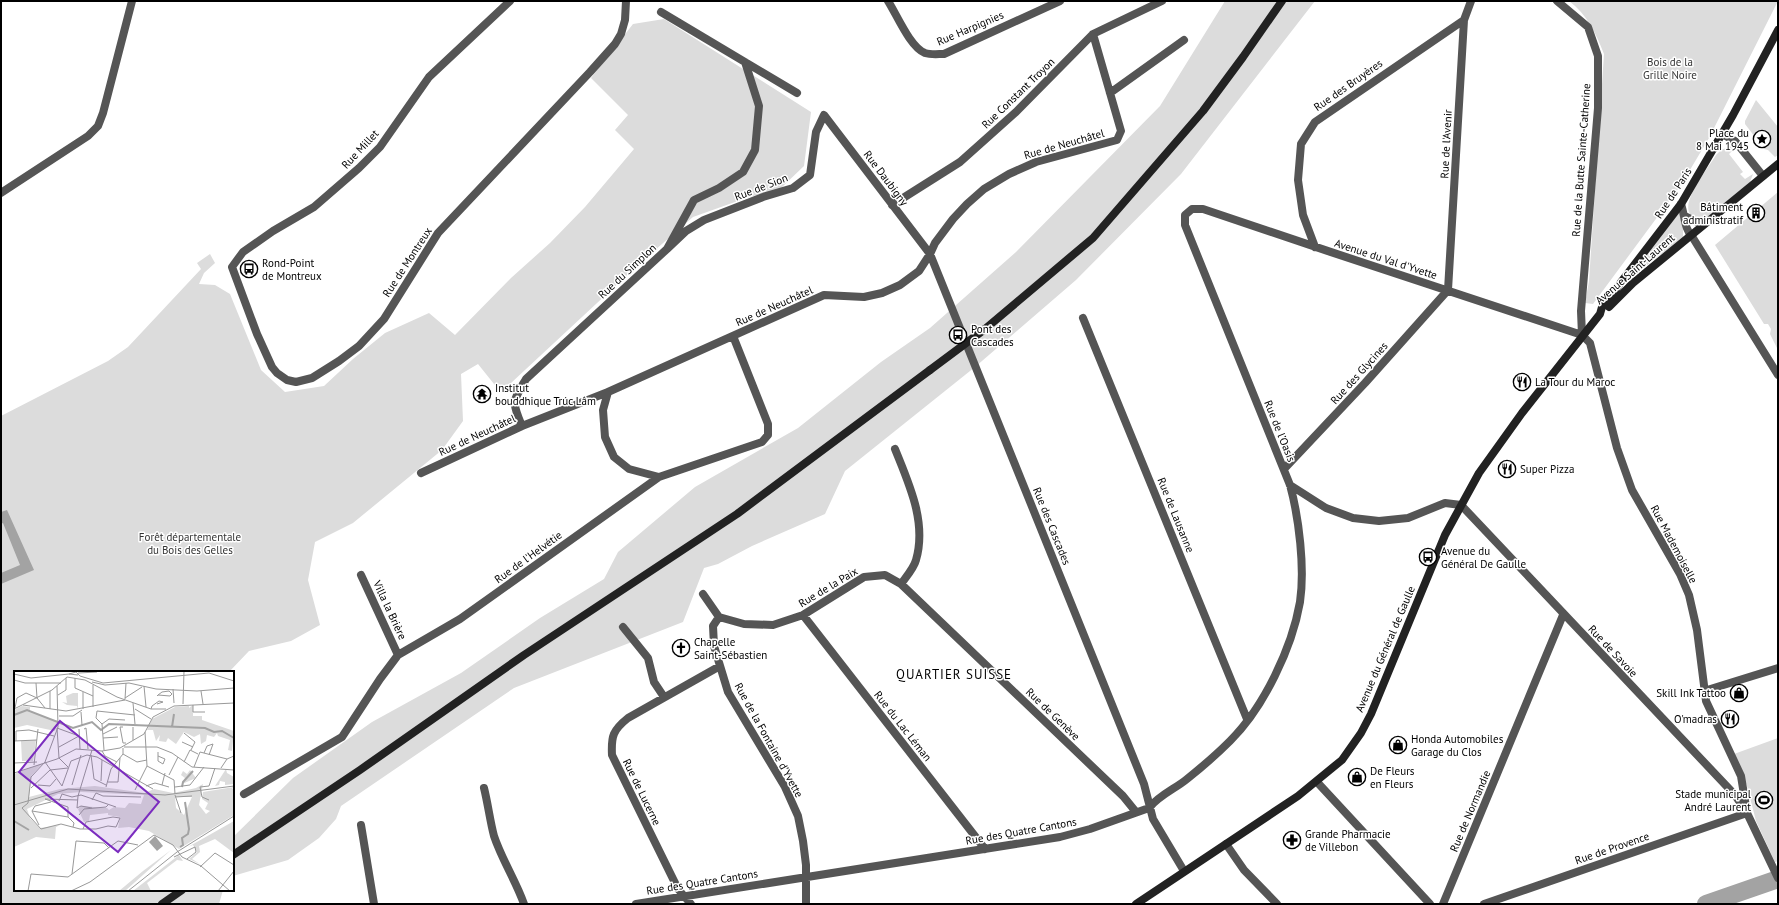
<svg xmlns="http://www.w3.org/2000/svg" width="1779" height="905" font-family="'PT Sans',sans-serif">
  <style>
    .green { fill: #dcdcdc }
    .water { fill: #a3a3a3 }
    .lines { fill: none; stroke-linecap: round; stroke-linejoin: round }
    .river { stroke: #a3a3a3; stroke-width: 18 }
    .minor { stroke: #555; stroke-width: 8 }
    .secondary { stroke: #222; stroke-width: 8 }
    .secondary-bridge { stroke: #222; stroke-width: 8 }
    .labels { text-anchor: middle; dominant-baseline: central; stroke-width: 3; stroke-linejoin: round; paint-order: stroke }
    .street-label { font-size: 11px; fill: #000; stroke: #fff }
    .park-label { font-size: 11px; fill: #333; stroke: #fff }
    .poi-label { font-size: 11px; fill: #000; stroke: #fff; text-anchor: start }
    .quarter-label { font-size: 13px; letter-spacing: 1px; fill: #000; stroke: #fff }
    .inset-river { fill: none; stroke: #a3a3a3; stroke-width: 2 }
    .inset-road { fill: none; stroke: #999; stroke-width: 1 }
    .view { fill: #7b2cbf; fill-opacity: 0.15; stroke: #7b2cbf; stroke-width: 2 }
    .inset-edge { fill: none; stroke: #000; stroke-width: 2 }
  </style>
  <rect width="100%" height="100%" fill="#fff"/>
  <path class="green" d="M1225,1H1315L1181,174L1076,280L975,367L845,471L825,514L752,546L718,564L704,568L683,622L514,688L341,806L336,819L319,838L288,860L233,876V837L293,778L372,722L461,673L540,618L604,579L618,552L695,487L798,428L881,362L930,328L1016,252L1160,106Z
    M1569,1H1778L1709,138L1681,185L1593,304L1585,303L1589,281L1604,54C1596,34 1587,14 1569,1Z
    M664,19L811,112L804,166L780,189L749,197L693,217L639,264L511,383L498,389L478,364L461,374L463,421L442,450L353,523L315,542L308,580L320,625L291,641L249,651L229,672H15V890H223L219,904H1V416L108,361L128,347L201,269L197,263L210,254L215,263L204,273L199,284L215,285L230,294L261,370L285,392L324,386L353,359L385,333L429,313L455,335L511,278L550,243L585,207L634,149L615,130L628,115L591,78L633,24Z
    M1756,100L1778,127V155L1775,157L1768,150L1764,149L1745,124V121Z
    M1731,146L1735,148L1729,154L1743,172L1740,174L1745,179L1753,174L1750,182L1705,219C1699,220 1696,220 1691,215C1679,203 1709,167 1716,155L1721,150Z
    M1778,192V350L1770,334L1771,329L1768,324H1764L1715,245Z
    M1678,214H1680L1683,230V238L1634,275L1633,272Z
    M1778,738V861L1775,862L1756,821L1747,786L1734,754Z"/>
  <path class="water" d="M7,510L34,570L1,584V573L20,565L3,523L1,524V512Z"/>
  <g class="lines">
    <path class="river" d="M1706,904L1778,879"/>
    <path class="minor" d="M510,1L429,77L380,147L359,168L314,207L273,231L243,252L232,267L257,334L272,367L277,373L287,380L296,382L312,378L339,361L359,346L384,319L438,233L590,72L615,44L621,34L625,20L626,1
      M888,1C897,15 910,47 925,53C931,55 938,54 944,54L1060,1
      M1557,1L1588,27L1598,56V108L1581,311L1582,335
      M661,12L797,93
      M1110,93L1184,40
      M1722,134L1735,141L1763,176
      M1,193L88,136L98,126L103,113L132,1
      M1681,204C1685,216 1684,229 1693,238L1778,375
      M892,205L960,162L1016,112L1093,34L1162,1
      M1685,216L1699,223H1705
      M1315,247L1303,215L1298,180L1301,144L1315,122L1464,20
      M667,249L686,231L704,220L763,197L793,188L810,175L816,132L824,115L930,254L1144,784L1153,819L1184,871
      M1448,290L1464,20L1471,1
      M1083,318L1247,719
      M608,392L603,410L605,437L614,457L629,469L659,477
      M522,426C511,401 513,401 526,379L667,249L694,200L719,188L743,172L755,150L759,106L745,62
      M895,449C909,484 927,522 916,560C914,568 906,577 901,584
      M1284,469L1365,383L1448,290
      M421,473L522,426L608,392L824,295L864,297L882,293L900,285L919,271L930,254L935,243L953,219L967,204L984,189L1009,174L1036,162L1117,140L1121,131L1093,34
      M1290,485L1326,508L1353,518L1379,521L1408,518L1445,503L1461,505L1735,795L1747,813L1778,878
      M361,575L398,655
      M703,594L719,617L713,626L714,646L728,692L785,787L798,816L803,841L806,865V904
      M803,615L985,849
      M719,617L744,624L773,625L803,615L864,577L885,575L901,584L1123,796L1136,812
      M623,627L648,658L654,682L664,697
      M1704,691L1778,668
      M1317,782L1430,904
      M484,788C488,804 490,821 494,836C502,860 516,881 524,904
      M244,794L342,737L380,679L398,655L460,619L659,477L762,442L768,435V424L733,336
      M361,825L374,904
      M1226,844L1244,870L1277,904
      M636,904L1060,837L1090,829L1149,808C1159,795 1175,789 1187,779C1202,767 1217,754 1230,741C1264,707 1292,648 1300,602C1305,568 1299,518 1290,485L1185,225V215L1192,209H1203C1329,252 1456,293 1582,335L1590,343L1617,448L1632,490L1680,574L1689,595L1697,630L1706,701L1741,776L1747,813
      M691,904L678,889L612,755C611,736 613,730 628,718L720,666
      M1443,904L1563,615
      M1484,904L1747,813"/>
    <path class="secondary" d="M1609,307L1633,283L1778,164
      M985,329L1093,238L1203,111L1243,57L1282,1
      M233,855L360,770L524,655L737,514L930,370
      M162,904L182,890
      M1136,904L1298,796L1342,760L1361,733L1371,714L1445,535L1479,473L1522,413L1600,314L1602,307L1681,204L1733,115L1778,30"/>
    <path class="secondary-bridge" d="M930,370L985,329"/>
  </g>
  <defs>
    <symbol id="sight-ring" viewBox="-11 -11 22 22"><circle r="9.5" fill="#fff" stroke="#000" stroke-width="1.5"/><path d="M0-6L1.8-2.2L6-1.7L2.9 1.2L3.7 5.4L0 3.3L-3.7 5.4L-2.9 1.2L-6-1.7L-1.8-2.2Z" fill="#000"/></symbol>
    <symbol id="building-ring" viewBox="-11 -11 22 22"><circle r="9.5" fill="#fff" stroke="#000" stroke-width="1.5"/><path d="M-4-6H4V6H1V3H-1V6H-4ZM-2.5-4.3h1.7v1.8h-1.7ZM.8-4.3h1.7v1.8H.8ZM-2.5-1h1.7V.8h-1.7ZM.8-1h1.7V.8H.8Z" fill="#000"/></symbol>
    <symbol id="bus-ring" viewBox="-11 -11 22 22"><circle r="9.5" fill="#fff" stroke="#000" stroke-width="1.5"/><path d="M-5-6H5V4H4V6H2V4H-2V6H-4V4H-5ZM-3.5-4V0h7V-4ZM-3.5 1.2v1.5H-2V1.2ZM2 1.2v1.5H3.5V1.2Z" fill="#000"/></symbol>
    <symbol id="restaurant-ring" viewBox="-11 -11 22 22"><circle r="9.5" fill="#fff" stroke="#000" stroke-width="1.5"/><path d="M-5-6h1v4h1v-4h1v4h1v-4h1v5L-1.5 .5V6h-2V.5L-5-1ZM5-6V6H3V1.5H1.5Q1.5-4 5-6Z" fill="#000"/></symbol>
    <symbol id="temple-ring" viewBox="-11 -11 22 22"><circle r="9.5" fill="#fff" stroke="#000" stroke-width="1.5"/><path d="M0-6L5-2H3V0L6.5 2.5H4V6H1.5V3h-3V6H-4V2.5H-6.5L-3 0V-2H-5Z" fill="#000"/></symbol>
    <symbol id="church-ring" viewBox="-11 -11 22 22"><circle r="9.5" fill="#fff" stroke="#000" stroke-width="1.5"/><path d="M-1.2-6h2.4v3.5h3.3v2.4h-3.3V6h-2.4V-.1h-3.3v-2.4h3.3Z" fill="#000"/></symbol>
    <symbol id="shop-ring" viewBox="-11 -11 22 22"><circle r="9.5" fill="#fff" stroke="#000" stroke-width="1.5"/><path d="M-5-2.5h2.3a2.7 3.5 0 0 1 5.4 0H5L5.5 6h-11ZM-1.5-2.5h3a1.5 2.3 0 0 0-3 0Z" fill="#000"/></symbol>
    <symbol id="stadium-ring" viewBox="-11 -11 22 22"><circle r="9.5" fill="#fff" stroke="#000" stroke-width="1.5"/><path d="M0-5a6.5 5 0 1 0 0 10a6.5 5 0 1 0 0-10ZM-3.5-1.8h7v3.6h-7Z" fill="#000"/></symbol>
    <symbol id="pharmacy-ring" viewBox="-11 -11 22 22"><circle r="9.5" fill="#fff" stroke="#000" stroke-width="1.5"/><path d="M-2-6h4v4h4v4h-4v4h-4v-4h-4v-4h4Z" fill="#000"/></symbol>
  </defs>
  <g fill-rule="evenodd">
    <use href="#sight-ring" x="1752" y="129" width="20" height="20"/>
    <use href="#building-ring" x="1746" y="203" width="20" height="20"/>
    <use href="#bus-ring" x="239" y="259" width="20" height="20"/>
    <use href="#bus-ring" x="948" y="325" width="20" height="20"/>
    <use href="#restaurant-ring" x="1512" y="372" width="20" height="20"/>
    <use href="#temple-ring" x="472" y="384" width="20" height="20"/>
    <use href="#restaurant-ring" x="1497" y="459" width="20" height="20"/>
    <use href="#bus-ring" x="1418" y="547" width="20" height="20"/>
    <use href="#church-ring" x="671" y="638" width="20" height="20"/>
    <use href="#shop-ring" x="1729" y="683" width="20" height="20"/>
    <use href="#restaurant-ring" x="1720" y="709" width="20" height="20"/>
    <use href="#shop-ring" x="1388" y="735" width="20" height="20"/>
    <use href="#shop-ring" x="1347" y="767" width="20" height="20"/>
    <use href="#stadium-ring" x="1754" y="790" width="20" height="20"/>
    <use href="#pharmacy-ring" x="1282" y="830" width="20" height="20"/>
  </g>
  <g class="labels">
    <g class="street-label">
      <text transform="translate(970 28) rotate(-23)">Rue Harpignies</text>
      <text transform="translate(1348 85) rotate(-35)">Rue des Bruyères</text>
      <text transform="translate(1018 93) rotate(-44)">Rue Constant Troyon</text>
      <text transform="translate(1064 144) rotate(-16)">Rue de Neuchâtel</text>
      <text transform="translate(1446 144) rotate(-87)">Rue de l'Avenir</text>
      <text transform="translate(360 149) rotate(-47)">Rue Millet</text>
      <text transform="translate(1581 160) rotate(-86)">Rue de la Butte Sainte-Catherine</text>
      <text transform="translate(886 178) rotate(53)">Rue Daubigny</text>
      <text transform="translate(761 187) rotate(-21)">Rue de Sion</text>
      <text transform="translate(1673 193) rotate(-57)">Rue de Paris</text>
      <text transform="translate(1386 259) rotate(18)">Avenue du Val d'Yvette</text>
      <text transform="translate(407 262) rotate(-57)">Rue de Montreux</text>
      <text transform="translate(1635 269) rotate(-41)">Avenue Saint-Laurent</text>
      <text transform="translate(627 271) rotate(-43)">Rue du Simplon</text>
      <text transform="translate(774 306) rotate(-24)">Rue de Neuchâtel</text>
      <text transform="translate(1359 373) rotate(-48)">Rue des Glycines</text>
      <text transform="translate(1280 431) rotate(68)">Rue de l’Oasis</text>
      <text transform="translate(477 435) rotate(-25)">Rue de Neuchâtel</text>
      <text transform="translate(1176 515) rotate(68)">Rue de Lausanne</text>
      <text transform="translate(1052 526) rotate(68)">Rue des Cascades</text>
      <text transform="translate(1674 544) rotate(62)">Rue Mademoiselle</text>
      <text transform="translate(528 557) rotate(-36)">Rue de l'Helvétie</text>
      <text transform="translate(828 587) rotate(-31)">Rue de la Paix</text>
      <text transform="translate(390 610) rotate(65)">Villa la Brière</text>
      <text transform="translate(1385 649) rotate(-67)">Avenue du Général de Gaulle</text>
      <text transform="translate(1613 651) rotate(47)">Rue de Savoie</text>
      <text transform="translate(1053 714) rotate(44)">Rue de Genève</text>
      <text transform="translate(903 726) rotate(52)">Rue du Lac Léman</text>
      <text transform="translate(769 740) rotate(61)">Rue de la Fontaine d’Yvette</text>
      <text transform="translate(642 792) rotate(64)">Rue de Lucerne</text>
      <text transform="translate(1470 811) rotate(-67)">Rue de Normandie</text>
      <text transform="translate(1021 831) rotate(-10)">Rue des Quatre Cantons</text>
      <text transform="translate(1612 848) rotate(-19)">Rue de Provence</text>
      <text transform="translate(702 882) rotate(-9)">Rue des Quatre Cantons</text>
    </g>
    <g class="park-label">
      <text x="1670" y="62">Bois de la<tspan x="1670" dy="13">Grille Noire</tspan></text>
      <text x="190" y="537">Forêt départementale<tspan x="190" dy="13">du Bois des Gelles</tspan></text>
    </g>
    <g class="poi-label">
      <text x="1749" y="133" text-anchor="end">Place du<tspan x="1749" dy="13">8 Mai 1945</tspan></text>
      <text x="1743" y="207" text-anchor="end">Bâtiment<tspan x="1743" dy="13">administratif</tspan></text>
      <text x="262" y="263">Rond-Point<tspan x="262" dy="13">de Montreux</tspan></text>
      <text x="971" y="329">Pont des<tspan x="971" dy="13">Cascades</tspan></text>
      <text x="1535" y="382">La Tour du Maroc</text>
      <text x="495" y="388">Institut<tspan x="495" dy="13">bouddhique Trúc Lâm</tspan></text>
      <text x="1520" y="469">Super Pizza</text>
      <text x="1441" y="551">Avenue du<tspan x="1441" dy="13">Général De Gaulle</tspan></text>
      <text x="694" y="642">Chapelle<tspan x="694" dy="13">Saint-Sébastien</tspan></text>
      <text x="1726" y="693" text-anchor="end">Skill Ink Tattoo</text>
      <text x="1717" y="719" text-anchor="end">O'madras</text>
      <text x="1411" y="739">Honda Automobiles<tspan x="1411" dy="13">Garage du Clos</tspan></text>
      <text x="1370" y="771">De Fleurs<tspan x="1370" dy="13">en Fleurs</tspan></text>
      <text x="1751" y="794" text-anchor="end">Stade municipal<tspan x="1751" dy="13">André Laurent</tspan></text>
      <text x="1305" y="834">Grande Pharmacie<tspan x="1305" dy="13">de Villebon</tspan></text>
    </g>
    <g class="quarter-label">
      <text x="954" y="674">QUARTIER SUISSE</text>
    </g>
  </g>
  <g transform="translate(14 671)">
    <rect width="220" height="220" fill="#fff"/>
    <path d="M59,22H64V38L63,35L53,34L48,31L53,32L52,25ZM179,34V45H188V49L220,60L218,80L214,79L216,69L204,65L203,62L200,66L193,64L192,70L187,73L186,63L180,66L170,61L162,73L154,67L152,71L145,70L146,64L142,70L139,59H133L138,48L161,36L175,35V37ZM8,35L16,36V40L19,42L44,50L41,60L13,54L0,57V39ZM22,69L19,90H8L7,70ZM29,92L17,105L15,126L46,118L81,115L131,122L140,118L159,122L182,117L189,113L185,134L192,143L196,140L191,138L194,132L188,128L189,121L220,116L218,118H220V144L165,178L135,160L115,156L104,157L106,146L94,144V142L76,144L75,150L70,151L64,138L67,135L93,137L95,139L100,136L111,137L115,132L127,133L130,124L67,121L44,123L13,138L16,147L26,157L46,154L42,156L41,168L22,166L0,176V103ZM161,126H178L170,144L162,137ZM212,98L213,102L220,106V113L211,114V111L206,110L205,114L201,115ZM176,99L182,107L168,113L171,107L167,104L169,100L173,103ZM220,150V182L201,168L185,175L186,181L178,188L186,193L175,188L183,181L179,174L174,176ZM157,179L111,220H105L129,200ZM165,184L169,190L163,189L133,212L137,220H119Z" fill="#dcdcdc" fill-rule="evenodd"/>
    <path d="M141,165L149,175L143,180L135,171Z" fill="#a3a3a3"/>
    <path class="inset-river" d="M0,44L13,39L59,57L78,51L87,59L95,53L191,57L200,61L208,60L220,67M158,56L160,43M168,116L169,111L179,100M0,150L15,159M166,176L169,174L168,167L174,163L175,158L171,131"/>
    <path class="inset-road" d="M64,2L83,1M0,3L17,7L55,3L64,4M55,3L62,1L66,5L89,12L195,2L220,10M61,7V17L79,25M0,9L11,12H47M78,11L91,14L115,12L142,18L183,20L220,17M22,12L23,27M43,15L44,56L31,91L17,106L14,132L8,137L27,158L47,153L66,158H82L94,155L102,156L106,147L99,146L72,151L69,158M130,15L132,36M159,18L160,32M187,20L189,33M12,22L23,27L31,37M44,24L52,19V7M143,25L144,24L148,21L155,20L158,23L156,25L144,24M111,27L128,16M111,28L112,12M119,32L121,53M169,33L170,0M9,34L52,40L111,29M179,34V41H191M79,36V14M1,37L3,27L12,22M0,38L38,19L53,6L71,9L103,26L137,38H152M36,38V20M69,38V21M121,38L137,48M137,38L138,35L145,30L149,31L143,33M67,41L68,54M45,45H59L68,39M88,53L95,48L111,49M109,56H106L109,72H112M43,57L45,87L54,96M43,57L65,65M65,58L66,78M70,58L72,57L74,78M170,62L181,71L177,79M89,63L103,56M89,67L104,66M119,69V56M0,70L23,69M2,70V60L15,59L40,65M168,71L179,76M45,76L65,65M110,76H143L158,82L178,96L220,99M78,79L64,125L63,137L67,135L78,137M90,79L88,53L82,47L83,40L121,44M88,80L91,85L103,91M190,82L193,75L199,73L195,84M109,83L123,91L133,89M77,84L80,108M144,85L151,88L149,93L144,90V81M31,91L48,115M170,91L176,79L184,83M0,92L23,91M20,94L24,58M133,95L160,109L161,123M180,96L186,81L213,88M207,97L213,88L220,85M36,99L54,97M0,102L43,88L62,78L88,80L106,77L130,63L139,46L160,35L220,32M155,104L164,86M80,108L92,114M87,110L88,89M94,111H104L106,87M24,114L36,115L42,108M58,114L67,84M148,114L151,102M48,115L57,90L73,84L83,86L139,118M132,115L141,112L155,116M195,115L186,116L188,126L195,129M195,115L201,97M92,116L97,98L109,83V77M161,116L176,114L190,96M17,117L36,99M121,119L133,95L131,61M161,124L167,142M161,126L178,125M31,128L54,136V146M31,128L64,129M78,129L82,122L89,125L127,126M45,130L48,123L58,126L67,124L102,136M0,134L54,118L151,124L220,115M18,140L54,146M65,144L70,138L92,136L94,134M54,146L60,152L59,156M25,154L18,140L21,135L37,131M160,186L181,176L182,181L173,188M186,196L201,182L220,194M58,203L62,170L90,172L95,177M14,220L17,203L54,206L104,170L124,174M57,220L76,211L140,164L159,174L168,186L187,195L216,220M114,220L163,181L220,145M204,220L220,200"/>
    <path class="view" d="M46,50L145,131L104,181L5,101Z"/>
    <rect width="220" height="220" class="inset-edge"/>
  </g>
  <rect width="1779" height="905" fill="none" stroke="#000000" stroke-width="4"/>
</svg>
